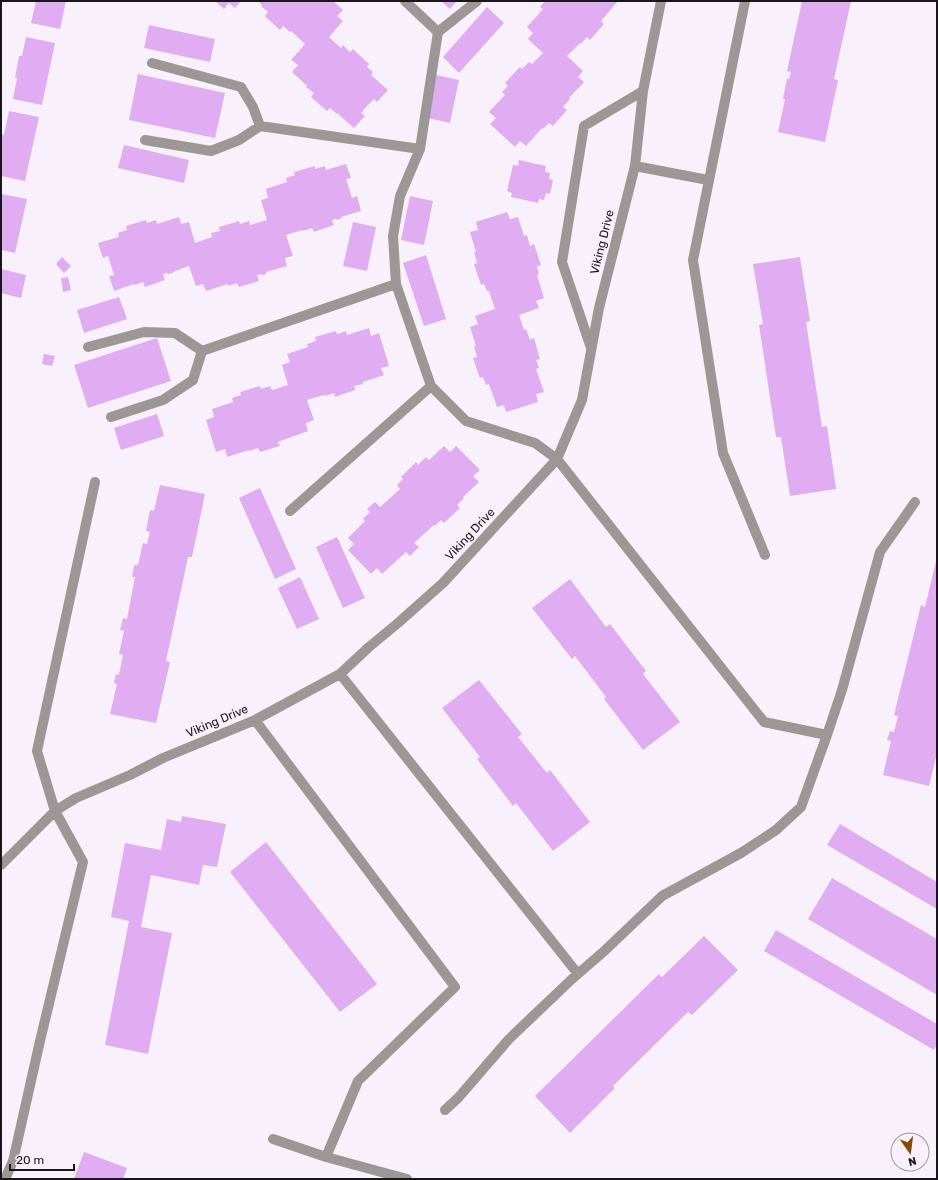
<svg xmlns="http://www.w3.org/2000/svg" width="938" height="1180" font-family="Rubik,sans-serif">
  <style>
    .building { fill: #e0adf3 }
    .lines { fill: none; stroke-linecap: round; stroke-linejoin: round }
    .minor { stroke: #9c9695; stroke-width: 10 }
    .labels { text-anchor: middle; dominant-baseline: central; stroke-width: 3.5; stroke-linejoin: round; paint-order: stroke }
    .street-label { font-size: 12px; fill: #1a171b; stroke: #f8f0fb }
  </style>
  <rect width="100%" height="100%" fill="#f8f0fb"/>
  <path class="building" d="M36,1H66L60,29L31,23Z
    M215,1H241L235,8L229,3L224,9Z
    M258,1H333L343,10L337,16L343,21L329,37L341,48L343,45L350,52L353,49L369,64L367,67L373,72L371,75L388,90L377,102L374,99L367,106L361,113L365,116L354,128L337,113V114L330,108L327,111L311,97L314,93L306,87L307,86L292,72L298,65L291,60L305,44L291,31L290,32L283,26L280,30L268,19L265,16L268,12L261,6L262,5Z
    M441,1H457L450,9Z
    M545,1H618L601,21L604,24L590,40L587,37L581,44L580,43L567,56L583,71L578,77L584,82L569,98L570,99L563,107L567,110L553,126L549,123L543,129L542,128L526,146L520,141L515,147L490,124L496,118L489,112L505,95L502,92L508,86L505,83L520,67L522,69L529,62L532,64L543,53L528,39L533,33L527,27L543,9L540,7Z
    M802,1H851L834,79L838,80L825,142L778,132L785,99H783L787,78L789,79L791,72L787,71Z
    M487,7L504,23L459,73L443,57Z
    M149,25L215,39L210,62L144,48Z
    M26,37L55,43L42,105L13,99L17,78H15L19,56H22Z
    M138,74L225,93L215,138L129,120Z
    M436,75L459,80L450,123L428,118Z
    M9,111L39,117L25,181L1,176V134L4,135Z
    M124,145L189,160L184,183L118,168Z
    M519,160L546,166L545,172L550,173L549,179L553,180L550,194L546,193L544,200L539,199L538,203L511,197L512,193L507,191L513,165L518,166Z
    M346,164L351,178L346,179L352,198L357,196L361,211L341,217L342,218L337,220L336,219L332,220L334,225L314,232L312,228L303,231V230L286,235L293,256L285,258L287,266L266,272V274L262,275L261,274L257,275L259,281L239,287L237,283L228,286V284L206,291L203,284L196,286L189,266L173,272V273L168,274L167,273L163,274L165,280L145,287L143,282L135,285L134,284L114,291L109,276L114,275L108,256L103,258L98,243L119,237L118,233L127,230L126,226L146,220L147,223L156,220L157,224L179,217L181,224L189,222L195,243L212,237L211,233L220,231L219,227L239,221L240,224L249,221L250,225L267,220L261,200L268,198L266,189L287,182L286,178L295,175L294,172L315,166V169L325,166L326,170Z
    M1,194L27,199L15,253L1,250Z
    M410,196L433,201L424,245L401,240Z
    M507,212L510,219L518,217L524,236L527,235L530,246L534,244L541,265L537,266L539,274L537,275L544,298L536,301L539,308L519,315L524,330L526,329L530,340L534,338L540,359L536,360L539,368L536,369L544,392L536,394L538,402L506,412L504,405L497,407L489,384L486,385L483,377L480,378L473,358L477,357L474,346H476L470,327L478,324L475,316L495,309L489,291H487L484,284L481,285L474,264L477,263L474,252H476L470,232L478,230L476,222Z
    M353,222L376,227L367,271L343,266Z
    M426,255L446,319L424,326L403,263Z
    M62,257L71,266L64,273L56,264Z
    M800,257L810,321L806,322L822,427L827,426L836,489L790,496L781,437H776L759,325L763,324L753,264Z
    M1,269L26,275L21,298L1,293Z
    M68,277L71,290L63,292L61,278Z
    M119,297L127,319L84,333L77,310Z
    M369,328L371,336L379,333L389,366L381,368L384,375L363,382V384L354,386L355,390L335,397L334,393L325,396L324,395L307,400L314,420L306,423L308,431L278,442L280,446L260,452L258,448L249,451V450L227,457L225,449L216,452L206,420L214,417L212,409L233,402L232,398L241,395L240,392L260,386L261,389L270,386L272,390L288,385L282,365L290,362L287,354L308,347L307,344L316,341L315,337L336,331L337,334L346,331L347,335Z
    M157,338L171,381L88,408L74,365Z
    M44,354L55,356L52,366L42,364Z
    M157,414L164,436L121,450L114,428Z
    M444,446L450,452L456,446L480,470L473,476L479,482L463,497L464,498L457,505L460,508L444,523L441,520L435,526L434,525L414,543L419,547L410,556L406,552L382,574L377,568L371,574L348,550L354,544L348,538L365,521L363,519L370,512L367,509L375,502L380,507L400,489L397,485L403,479L401,477L416,462L418,465L426,457L429,460Z
    M160,485L205,494L192,557H188L166,661L170,662L156,723L110,714L117,684L114,683L116,674L119,675L123,655L119,654L124,631L120,630L123,618L127,619L135,577H132L134,565H138L143,543L147,544L150,532L146,531L150,510L154,511Z
    M260,488L296,569L275,579L239,498Z
    M337,537L365,598L343,608L316,547Z
    M936,561L937,753L929,786L883,775L891,741L887,740L890,731L894,732L898,716L894,715L921,605L925,607Z
    M300,577L319,619L297,629L278,588Z
    M570,579L606,627L610,624L646,671L643,674L680,722L643,750L604,699L606,697L575,656L572,659L532,608Z
    M479,680L522,734L518,737L547,773L550,770L590,822L553,851L516,803L513,806L477,759L480,757L442,708Z
    M182,816L226,824L217,867L203,865L199,885L151,875L141,927L172,933L148,1054L105,1045L129,921L111,917L125,843L161,850L167,819L181,822Z
    M840,824L937,882V909L827,845Z
    M266,842L377,984L340,1012L230,872Z
    M832,878L937,939V995L808,919Z
    M776,930L937,1024V1044L934,1050L764,951Z
    M704,936L738,970L692,1015L688,1012L613,1086L615,1088L570,1133L535,1096L659,974L662,977Z
    M84,1152L127,1168L123,1179H74Z"/>
  <g class="lines">
    <path class="minor" d="M405,1L438,32
      M745,1L693,260L723,453L765,555
      M152,63L241,87L253,107L260,126
      M145,140L211,151L239,140L260,126L420,149
      M635,166L708,180
      M88,347L144,332L175,333L202,351
      M591,348L562,262L584,126L643,91
      M111,417L163,400L193,380L202,351L396,284
      M290,511L431,386
      M340,674L578,974
      M255,720L455,987L358,1081L326,1157
      M827,735L842,690L880,552L915,502
      M1,865L55,811L76,798L130,775L163,758L255,720L340,674L369,647L398,623L443,583L557,459L582,400L599,308L635,166L643,91L661,1
      M445,1110L458,1098L509,1039L572,979L602,953L662,896L741,853L776,830L801,807L827,735L764,722L557,459L535,443L466,421L431,386L396,284L393,236L400,196L420,149L438,32L477,1
      M273,1139L326,1157L407,1179
      M5,1179L13,1161L40,1041L83,862L55,811L37,751L95,482"/>
  </g>
  <g class="labels">
    <g class="street-label">
      <text transform="translate(602 242) rotate(-76)">Viking Drive</text>
      <text transform="translate(470 534) rotate(-47)">Viking Drive</text>
      <text transform="translate(217 721) rotate(-23)">Viking Drive</text>
    </g>
  </g>
  <rect width="938" height="1180" fill="none" stroke="#1a171b" stroke-width="4"/>
  <g transform="translate(910 1152) rotate(166)"><circle r="19" fill="#f8f0fb" stroke="#9f99a1"/>
  <path d="M0-3L7 15L0 10L-7 15Z" fill="#864906"/>
  <text y="-6" font-size="11" font-weight="bold" text-anchor="middle" fill="#1a171b">N</text>
  </g>
  <path d="M10 1164v6h64v-6" fill="none" stroke="#1a171b" stroke-width="2"/>
  <text x="16" y="1164" font-size="12" fill="#1a171b" stroke="#f8f0fb" stroke-width="3" paint-order="stroke">20 m</text>
</svg>
